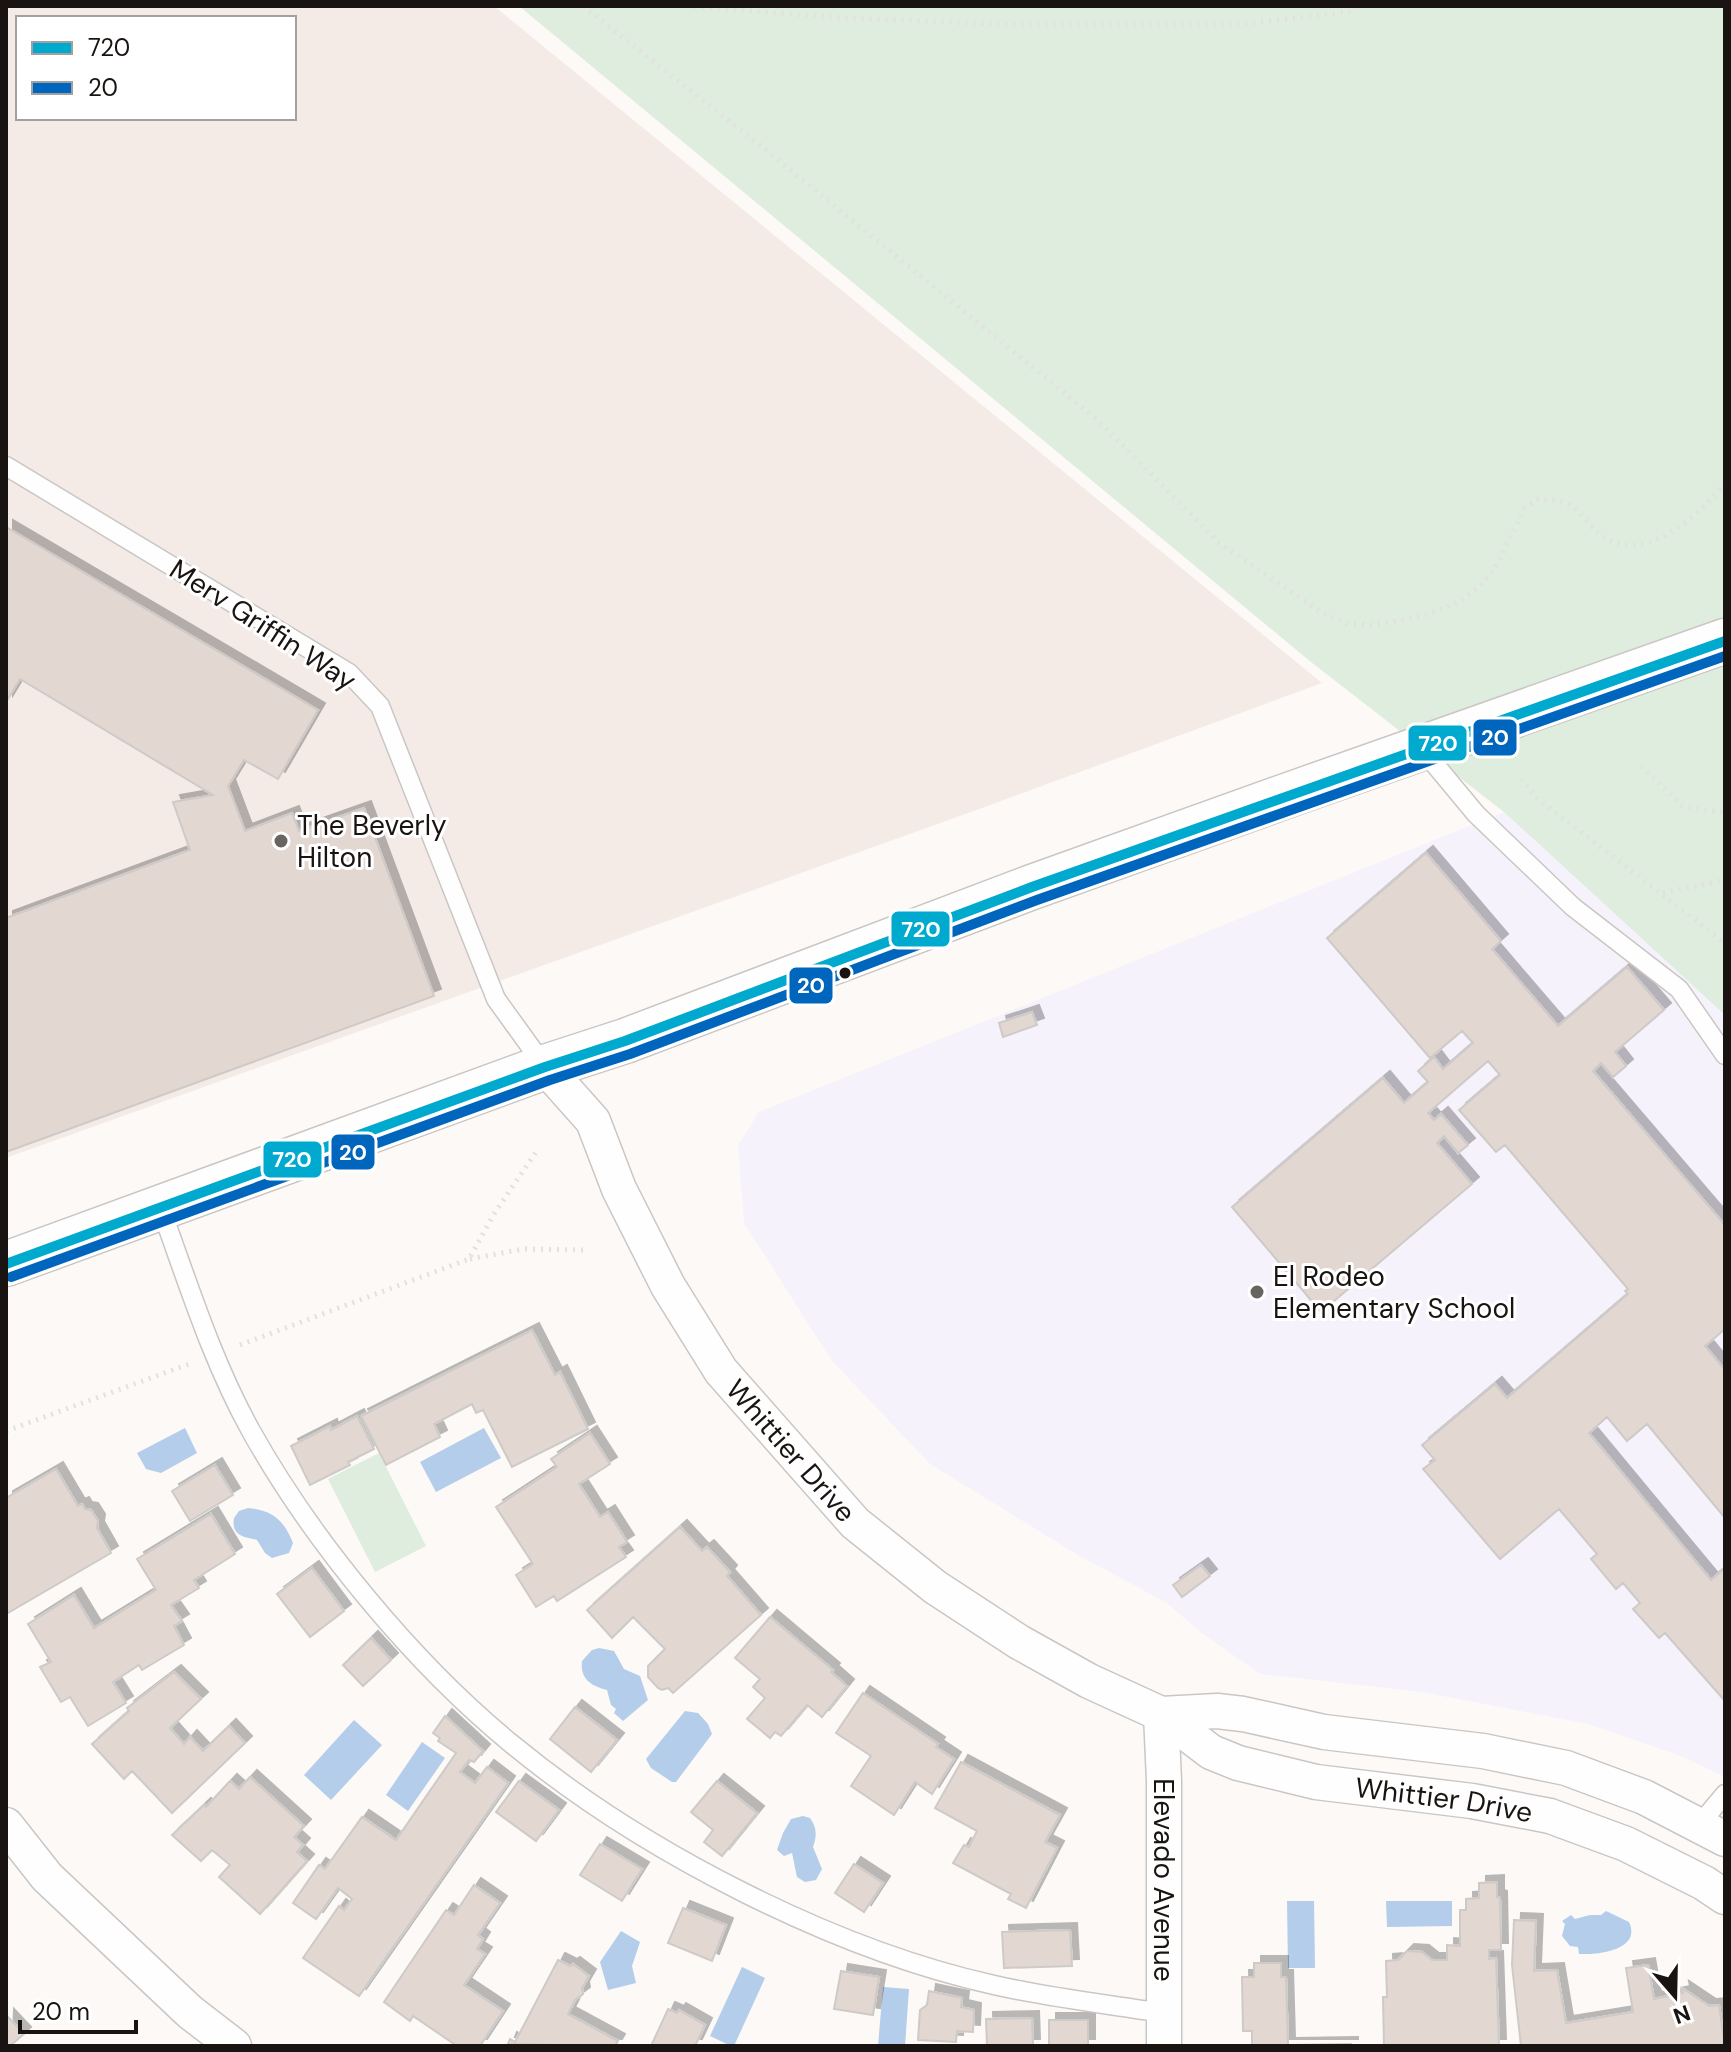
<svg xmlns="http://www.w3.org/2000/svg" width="1731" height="2052" font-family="'DM Sans',sans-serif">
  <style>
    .built { fill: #f4ebe6; fill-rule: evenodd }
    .education { fill: #f6f2fb }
    .green { fill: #deeddd }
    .water { fill: #b4cdeb }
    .building { fill: #e3d7d1; stroke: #cecac8; stroke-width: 2; filter: url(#shadow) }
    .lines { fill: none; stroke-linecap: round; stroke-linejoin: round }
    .lane-casing { stroke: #cac6c4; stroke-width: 21 }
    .street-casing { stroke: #cac6c4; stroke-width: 37 }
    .primary-casing { stroke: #cac6c4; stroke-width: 47 }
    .path { stroke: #e2e0e0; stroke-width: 5; stroke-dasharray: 2 6; stroke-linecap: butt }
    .lane { stroke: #fffefe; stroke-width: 18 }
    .street { stroke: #fffefe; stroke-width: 34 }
    .primary { stroke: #fffefe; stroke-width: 44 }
    .bus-1-casing { stroke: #fff; stroke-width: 16 }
    .bus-2-casing { stroke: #fff; stroke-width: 16 }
    .bus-1 { stroke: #00a9ce; stroke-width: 10 }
    .bus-2 { stroke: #0065bd; stroke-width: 10 }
    .poi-dot { fill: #686462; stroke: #fff; stroke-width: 3 }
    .bus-dot { fill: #191412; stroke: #fff; stroke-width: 3 }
    .labels { text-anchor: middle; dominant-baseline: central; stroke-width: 6; stroke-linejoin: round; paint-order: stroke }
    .street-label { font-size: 28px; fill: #191412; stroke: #fff }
    .poi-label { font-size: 28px; fill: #191412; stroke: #fff; text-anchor: start }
    .line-badge { stroke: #fff; stroke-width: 3 }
    .badge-label { font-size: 22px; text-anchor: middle; font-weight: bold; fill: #fff }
  </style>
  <defs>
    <filter id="shadow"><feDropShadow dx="7" dy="-7" stdDeviation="0" flood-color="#0004"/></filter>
  </defs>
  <rect width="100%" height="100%" fill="#fcf9f7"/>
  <path class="built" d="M6,6H494L1322,683L982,808L6,1158ZM18,18H294V118H18Z"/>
  <path class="education" d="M1504,812L1725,1015V1777L1681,1756L1588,1724L1422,1692L1260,1674L1199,1631L1167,1603L1078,1555L930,1464L832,1361L744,1223L738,1145L759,1112Z"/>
  <path class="green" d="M519,6H1725V1015L1504,812L1311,662Z
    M379,1453L426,1546L375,1572L328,1479Z"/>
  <path class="water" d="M185,1428L197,1453L161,1473L146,1469L137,1453Z
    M484,1428L501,1458L436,1492L420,1462Z
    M248,1508C272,1510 284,1520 293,1543L289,1553L272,1558L265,1553L257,1540C243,1537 231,1535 234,1518L239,1511Z
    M599,1648L614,1651L624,1669L640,1676L648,1700L623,1721L614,1713L616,1709L611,1705L607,1690C591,1686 580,1679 582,1661L592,1650Z
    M685,1711L698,1713L708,1724L712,1734L676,1782H672L651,1768L646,1759Z
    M354,1720L382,1745L331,1800L304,1775Z
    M422,1742L445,1758L408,1811L386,1795Z
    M803,1816L810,1818C817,1828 817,1835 813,1847L822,1869L816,1880L805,1882L797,1877L792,1853L784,1856L777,1850L783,1833L791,1819Z
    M1287,1901H1314L1315,1968H1288Z
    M1386,1901H1452V1926L1387,1927Z
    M1606,1911L1629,1922C1642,1950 1598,1955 1579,1954L1578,1947L1570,1946L1562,1936L1565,1924L1562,1921L1571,1915L1575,1919L1590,1915H1601Z
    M621,1931L640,1942L632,1966L636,1983L608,1990L600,1962Z
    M742,1967L765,1978L734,2046H731L710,2036Z
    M883,1987L909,1989L905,2046H878Z"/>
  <path class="building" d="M6,527L318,710L278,779L244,760L228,786L245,831L292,813L299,831L364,808L434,996L6,1152V918L190,850L173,802L213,795L20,679L6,702Z
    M1426,853L1501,941L1492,949L1558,1026L1627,967L1664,1010L1615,1052L1626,1066L1613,1077L1601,1063L1593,1071L1725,1225V1329L1705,1346L1725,1370V1518L1647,1424L1627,1441L1607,1417L1589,1433L1711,1580L1725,1568V1701L1665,1633L1659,1638L1633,1609L1640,1603L1623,1583L1616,1589L1591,1559L1597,1554L1559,1509L1500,1559L1423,1469L1435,1460L1422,1445L1495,1384L1507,1398L1628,1294L1625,1291L1628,1289L1505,1145L1496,1152L1459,1110L1500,1075L1488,1061L1428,1113L1434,1120L1441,1114L1468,1145L1458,1153L1444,1136L1437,1143L1472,1184L1321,1312L1232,1207L1383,1078L1404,1103L1428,1082L1418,1071L1434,1057L1443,1069L1473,1043L1462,1031L1430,1058L1327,938Z
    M1032,1012L1037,1025L1003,1037L999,1023Z
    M532,1330L555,1375L560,1372L588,1429L512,1467L483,1410L476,1413L472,1404L434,1424L440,1437L386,1465L361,1416Z
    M357,1416L374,1449L348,1462L350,1465L310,1485L291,1446L330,1426L331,1430Z
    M590,1433L610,1464L579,1484L600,1517L608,1512L627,1542L619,1547L626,1557L557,1601L554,1596L536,1607L516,1575L533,1564L496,1507L557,1467L551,1459Z
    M215,1465L233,1495L190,1521L172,1491Z
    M56,1469L78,1506L82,1504L85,1509L91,1510L98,1521L97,1528L111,1553L6,1614V1498Z
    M211,1514L235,1554L194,1580L199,1588L171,1605L182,1621L174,1626L184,1645L142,1670L139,1665L113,1682L126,1703L88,1726L70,1697L61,1702L40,1667L51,1662L28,1624L74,1595L94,1628L156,1590L137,1559Z
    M680,1527L702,1551L707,1547L730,1572L727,1576L761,1615L673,1693L668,1688L662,1690L658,1688L648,1677V1666L665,1649L633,1617L612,1638L587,1610Z
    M1201,1565L1210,1576L1182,1597L1173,1585Z
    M312,1568L344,1611L310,1637L277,1594Z
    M770,1617L833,1670L831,1672L847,1686L822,1717L807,1705L781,1736L775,1732L770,1738L747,1719L765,1698L753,1687L760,1679L735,1658Z
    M371,1638L391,1660L363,1686L343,1665Z
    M174,1672L201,1699L170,1728L184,1744L190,1737L203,1751L229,1726L245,1743L172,1813L132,1771L124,1779L92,1744L129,1711L127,1708Z
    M863,1693L938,1744L936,1747L954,1759L932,1794L915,1782L894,1815L851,1786L871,1756L836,1733Z
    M575,1707L617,1740L591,1772L550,1739Z
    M445,1716L483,1751L474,1762L469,1760L460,1772L475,1783L487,1767L508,1783L359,1996L303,1958L339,1906L344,1910L352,1899L338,1888L316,1919L293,1903L319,1865L325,1869L362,1817L396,1840L456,1753L438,1741L440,1738L433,1733Z
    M961,1762L1060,1815L1045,1842L1057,1848L1026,1908L1008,1899L1011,1894L953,1863L964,1845L969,1847L977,1831L935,1808Z
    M250,1777L304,1826L294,1837L303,1845L297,1852L307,1861L260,1914L219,1877L230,1865L212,1850L201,1861L172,1835L204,1805L206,1807L230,1781L239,1789Z
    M519,1781L559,1810L536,1841L496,1812Z
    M717,1781L757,1813L722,1856L704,1842L713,1830L691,1812Z
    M600,1844L642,1869L622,1901L580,1875Z
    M854,1864L883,1883L864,1912L835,1893Z
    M1497,1882V1897L1500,1898L1501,1950H1489V1959L1496,1958L1499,2046H1384L1383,1997H1387L1386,1961L1398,1960L1407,1951L1422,1952L1432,1960H1447V1945L1460,1946V1910H1466V1899L1479,1898V1883Z
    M474,1885L500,1903L478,1935L483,1939L477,1949L485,1954L464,1985L503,2011L480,2046H457L413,2016L410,2021L384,2002L446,1910L454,1915Z
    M683,1908L726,1925L712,1961L668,1943Z
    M1514,1920L1536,1921L1534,1971L1557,1970L1566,2023L1633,2012L1626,1968L1648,1965L1654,1999L1683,1993L1682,1988L1709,2006L1719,2005L1725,2046H1521L1512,1965Z
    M1070,1930L1072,1966L1004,1968L1002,1932Z
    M558,1960L570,1966L573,1964L589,1976L582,1988L583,1994L575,2000L568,2014L618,2041L615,2046L508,2044L510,2039L515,2042Z
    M1254,1963H1281V1977H1286L1288,2045L1351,2044V2046H1252V2031H1243L1242,1977H1254Z
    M841,1971L879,1977L873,2015L834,2009Z
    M929,1991L962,1998L961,2007L974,2010L973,2032L957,2031L956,2042L918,2040L920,2010L927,2005Z
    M668,2009L677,2013L679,2010L705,2025L695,2046H651Z
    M7,2016L24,2034L10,2046H6Z
    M1032,2018L1033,2046H987L986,2019Z
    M1049,2020H1088V2046H1049Z"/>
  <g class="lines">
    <defs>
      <path id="lane" d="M6,466L349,673L380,706L496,999L545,1067
        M1422,749L1476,814L1573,907L1679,989L1725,1055
        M161,1209C188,1283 212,1361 251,1431C313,1542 414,1664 513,1745C642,1851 832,1949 994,1985C1050,1998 1107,2004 1163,2013
        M1699,1825L1725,1794"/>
      <g id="street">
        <path id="s1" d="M545,1067L593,1121L619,1189L668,1286L721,1371L855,1523L935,1587L1019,1642L1089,1681L1161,1714L1211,1752L1238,1763L1316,1782L1472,1801L1550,1816L1626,1844L1704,1883L1725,1897"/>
        <path d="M1161,1714L1217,1711L1243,1714L1324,1732L1483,1751L1566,1768L1644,1797L1725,1839"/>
        <path id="s2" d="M1161,1714L1164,1781V2046"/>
        <path d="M6,1825L47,1877L190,2012L234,2046"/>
      </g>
      <path id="primary" d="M6,1264L545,1067L625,1041L1032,887L1283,797L1725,641"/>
    </defs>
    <use href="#lane" class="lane-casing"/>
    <use href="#street" class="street-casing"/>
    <use href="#primary" class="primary-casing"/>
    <path class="path" d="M583,6L756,142L1100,422L1219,543L1324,614L1348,624L1374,625L1423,616L1457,603L1479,587L1494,570L1525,508L1538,499C1546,500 1555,499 1563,502C1579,507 1590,529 1605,538C1647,564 1702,513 1725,482
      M686,6L844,18L1024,25H1235L1356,11
      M1641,766L1682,806L1725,813
      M1521,779L1537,798L1725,943
      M1663,893L1725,880
      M470,1259L523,1249L583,1250
      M240,1345L469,1259L494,1214L536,1152
      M6,1431L189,1364"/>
    <use href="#lane" class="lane"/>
    <use href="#street" class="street"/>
    <use href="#primary" class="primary"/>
    <defs>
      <path id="bus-1" d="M6,1264L545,1067L625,1041L1032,887L1725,641"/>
      <path id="bus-2" d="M11,1277L550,1080L630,1054L1037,900L1725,656"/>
    </defs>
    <use href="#bus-1" class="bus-1-casing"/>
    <use href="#bus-2" class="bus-2-casing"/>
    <use href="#bus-1" class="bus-1"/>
    <use href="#bus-2" class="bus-2"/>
  </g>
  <g class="poi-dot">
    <circle cx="281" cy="841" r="8"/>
    <circle cx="1257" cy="1292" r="8"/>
  </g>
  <circle class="bus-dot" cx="845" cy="973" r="7"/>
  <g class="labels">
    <g class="street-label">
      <text transform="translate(263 625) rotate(33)">Merv Griffin Way</text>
      <text stroke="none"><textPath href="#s1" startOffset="460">Whittier Drive</textPath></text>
      <text stroke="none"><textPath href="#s1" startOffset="1220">Whittier Drive</textPath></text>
      <text stroke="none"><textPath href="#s2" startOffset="166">Elevado Avenue</textPath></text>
    </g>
    <g class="poi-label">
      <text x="297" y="825">The Beverly<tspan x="297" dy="32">Hilton</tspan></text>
      <text x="1273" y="1276">El Rodeo<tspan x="1273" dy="32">Elementary School</tspan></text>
    </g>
  </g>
  <g class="line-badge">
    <rect x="1472" y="718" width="46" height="39" rx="8" fill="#0065bd"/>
    <rect x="1407" y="724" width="61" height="38" rx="8" fill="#00a9ce"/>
    <rect x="890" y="910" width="61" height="38" rx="8" fill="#00a9ce"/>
    <rect x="788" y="966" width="46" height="39" rx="8" fill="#0065bd"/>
    <rect x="330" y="1133" width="46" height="38" rx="8" fill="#0065bd"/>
    <rect x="262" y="1140" width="61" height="39" rx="8" fill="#00a9ce"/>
  </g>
  <g class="badge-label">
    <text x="1495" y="745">20</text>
    <text x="1438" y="751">720</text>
    <text x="921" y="937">720</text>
    <text x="811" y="993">20</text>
    <text x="353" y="1160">20</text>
    <text x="292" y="1167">720</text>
  </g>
  <rect width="1731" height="2052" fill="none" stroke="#191412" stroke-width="16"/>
  <rect x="16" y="16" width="280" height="104" fill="#ffffff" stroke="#a3a1a0" stroke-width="2"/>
  <rect x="32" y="42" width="40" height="12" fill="#00a9ce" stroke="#a3a1a0" stroke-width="2"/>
  <text x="88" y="56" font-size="24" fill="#191412">720</text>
  <rect x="32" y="82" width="40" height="12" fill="#0065bd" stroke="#a3a1a0" stroke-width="2"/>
  <text x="88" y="96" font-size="24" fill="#191412">20</text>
  <g transform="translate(1675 1996) rotate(160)" stroke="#ffffff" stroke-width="6" paint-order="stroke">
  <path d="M0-6L14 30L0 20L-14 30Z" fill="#191412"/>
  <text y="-12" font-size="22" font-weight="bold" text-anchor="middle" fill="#191412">N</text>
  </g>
  <path d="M20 2020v12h116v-12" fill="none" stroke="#191412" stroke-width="4"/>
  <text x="32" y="2020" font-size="24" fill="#191412" stroke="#ffffff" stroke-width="6" paint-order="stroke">20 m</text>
</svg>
